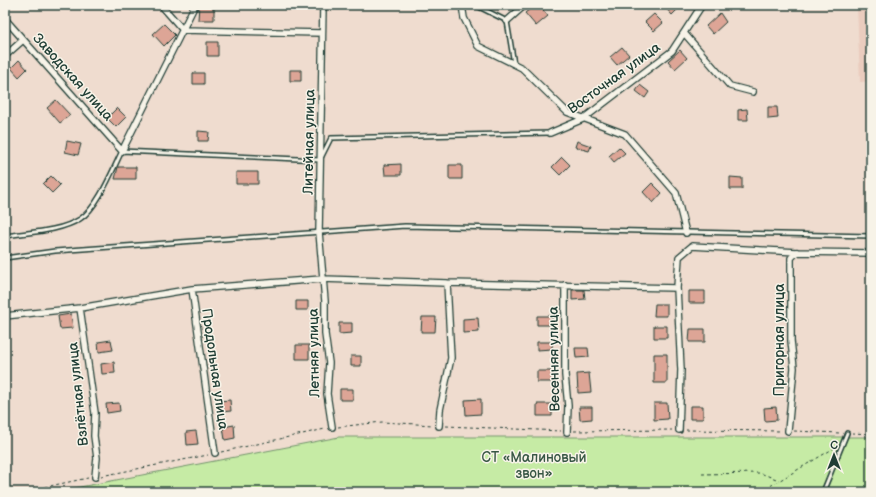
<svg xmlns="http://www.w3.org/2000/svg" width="876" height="497" font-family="'Balsamiq Sans',sans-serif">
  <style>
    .built { fill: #eaccbe }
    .green { fill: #c6eba5; stroke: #72946c }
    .building { fill: #dda596; stroke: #1f3d34 }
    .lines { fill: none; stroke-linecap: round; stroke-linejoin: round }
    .service-casing { stroke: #1f3d34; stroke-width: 6 }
    .minor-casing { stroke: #1f3d34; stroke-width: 8 }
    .path { stroke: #1f3d34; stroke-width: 1; stroke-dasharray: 3 3; stroke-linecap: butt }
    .service { stroke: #f7f3e8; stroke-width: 3 }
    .minor { stroke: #f7f3e8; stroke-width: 5.5 }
    .labels { text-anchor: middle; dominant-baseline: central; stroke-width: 3; stroke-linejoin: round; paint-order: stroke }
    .street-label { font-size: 14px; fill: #1f3d34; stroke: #f7f3e8 }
    .park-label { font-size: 14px; fill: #385745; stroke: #f7f3e8 }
  </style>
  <rect width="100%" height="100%" fill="#efdccf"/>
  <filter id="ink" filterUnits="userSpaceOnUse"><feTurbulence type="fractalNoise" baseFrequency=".025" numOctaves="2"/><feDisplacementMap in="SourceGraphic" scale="8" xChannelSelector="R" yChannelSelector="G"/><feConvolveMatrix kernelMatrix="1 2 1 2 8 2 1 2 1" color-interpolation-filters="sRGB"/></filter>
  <g filter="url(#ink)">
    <path class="built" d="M857,5H871V81L860,82Z"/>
    <path class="green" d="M339,437H871V492H54Z"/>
    <path class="building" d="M199,5H214V20H198Z
      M535,5H539L548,16L536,26L525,13Z
      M663,5H682L672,15Z
      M720,13L726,22L713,34L706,26Z
      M654,14L663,23L654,31L645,22Z
      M164,24L175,35L164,46L153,34Z
      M207,42H218V56H207Z
      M622,47L629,55L617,65L610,57Z
      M680,50L687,58L675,69L668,61Z
      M19,60L27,69L19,77L11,68Z
      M290,70H301V81H290Z
      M193,73H204V84H193Z
      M640,85L649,92L645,98L636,91Z
      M56,100L70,115L60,123L47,108Z
      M768,107H777L778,118L768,119Z
      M117,108L126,117L116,127L107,118Z
      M747,109L748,120H738V110Z
      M198,131L209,132L208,141H198Z
      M67,141L81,144L78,155L65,152Z
      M577,141L591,146L589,151L575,147Z
      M619,147L625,153L614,162L609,156Z
      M562,157L570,165L560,175L552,167Z
      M401,164V175H385L384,165Z
      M449,165H462V179H449Z
      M118,167H136V179H115Z
      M236,172H258V184H236Z
      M51,176L60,185L52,193L43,184Z
      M730,177L742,178V189H730Z
      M652,183L662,193L653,203L643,192Z
      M572,290H584L585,299L572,300Z
      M689,291H705V303H689Z
      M296,301H308V310H296Z
      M655,304H667V316H654Z
      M71,314L73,328L60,329L58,316Z
      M537,316H552V325H537Z
      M422,317H436L435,332H421Z
      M478,318L479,332L463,333V319Z
      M339,323H352V333L339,334Z
      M654,326H667V338H654Z
      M690,329H705V342H689Z
      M111,340L113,350L99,352L98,342Z
      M537,342H552V349L537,350Z
      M296,345H309V359H296Z
      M575,348H588L589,357L576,358Z
      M654,354H667V383H654Z
      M351,356H361V366H351Z
      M114,362L115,373L102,374L101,364Z
      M537,371H552V382H537Z
      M589,373L591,392L578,393L577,374Z
      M340,389H353V400H340Z
      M481,399V414L466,415L465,400Z
      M230,400L231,411L221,412L219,401Z
      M119,403L120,411L107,413L106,404Z
      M654,403H667L668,419L654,420Z
      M537,404H552V416H537Z
      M690,406H703V419H690Z
      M579,407H592V419L580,420Z
      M776,407L777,420L765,421L764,408Z
      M234,425L235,438L225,440L223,427Z
      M196,431L198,444L187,445L186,432Z"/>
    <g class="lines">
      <defs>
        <path id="service" d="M475,5L507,21L514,64
          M5,236C29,232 59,232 80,219C98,208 113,169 122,151L320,160L331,138L550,133
          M5,258L55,251L405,226L871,236
          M823,492L847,433"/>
        <path id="minor" d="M161,5L183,30L322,33
          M323,5L319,232L325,301V334L329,363L327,394L332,427
          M462,5L464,18L478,46L522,68L567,112L625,134L676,193L686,233
          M5,19L122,151L195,5
          M507,21L525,5
          M684,33L730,86L753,92
          M5,56L23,40
          M550,133L583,119L672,51L702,5
          M565,285V375L568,406L567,432
          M677,288L681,370L679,430
          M192,289L215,453
          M80,308L95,413L94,436L97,458L95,477
          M5,316L80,308L192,289L322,279L447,283L677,288L679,257L692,246L797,252L871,253
          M439,426L440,410L451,358L447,283
          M788,431L794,368L791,341V258L797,252"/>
      </defs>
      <use href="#service" class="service-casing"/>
      <use href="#minor" class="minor-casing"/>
      <path class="path" d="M446,426L561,431
        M338,427L382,422L433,425
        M686,430L782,431
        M574,431L672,430
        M794,431L840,433
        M852,433L871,434
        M221,452L325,429
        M702,474L760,473L779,480
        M101,476L208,455
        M21,492L88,478
        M760,492L836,447"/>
      <use href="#service" class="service"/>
      <use href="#minor" class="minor"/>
    </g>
  </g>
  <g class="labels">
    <g class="street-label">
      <text transform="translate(73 77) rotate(48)">Заводская улица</text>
      <text transform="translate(614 78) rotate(-36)">Восточная улица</text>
      <text transform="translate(309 142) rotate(-89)">Литейная улица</text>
      <text transform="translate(779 340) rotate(-90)">Пригорная улица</text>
      <text transform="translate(314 353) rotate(-91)">Летняя улица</text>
      <text transform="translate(554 359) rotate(-91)">Весенняя улица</text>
      <text transform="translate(215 369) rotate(82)">Продольная улица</text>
      <text transform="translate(78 394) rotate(-96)">Взлётная улица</text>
    </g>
    <g class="park-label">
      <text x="534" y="457">СТ «Малиновый<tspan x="534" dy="16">звон»</tspan></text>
    </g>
  </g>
  <rect width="876" height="497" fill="none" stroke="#f7f3e8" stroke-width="20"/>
  <rect x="10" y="10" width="856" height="477" fill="none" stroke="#1f3d34" stroke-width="1.5" filter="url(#ink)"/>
  <g transform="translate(834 455)" stroke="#f7f3e8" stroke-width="3" paint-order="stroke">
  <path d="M0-3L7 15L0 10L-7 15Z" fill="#1f3d34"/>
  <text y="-6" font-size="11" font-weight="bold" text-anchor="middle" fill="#1f3d34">С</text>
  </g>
</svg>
